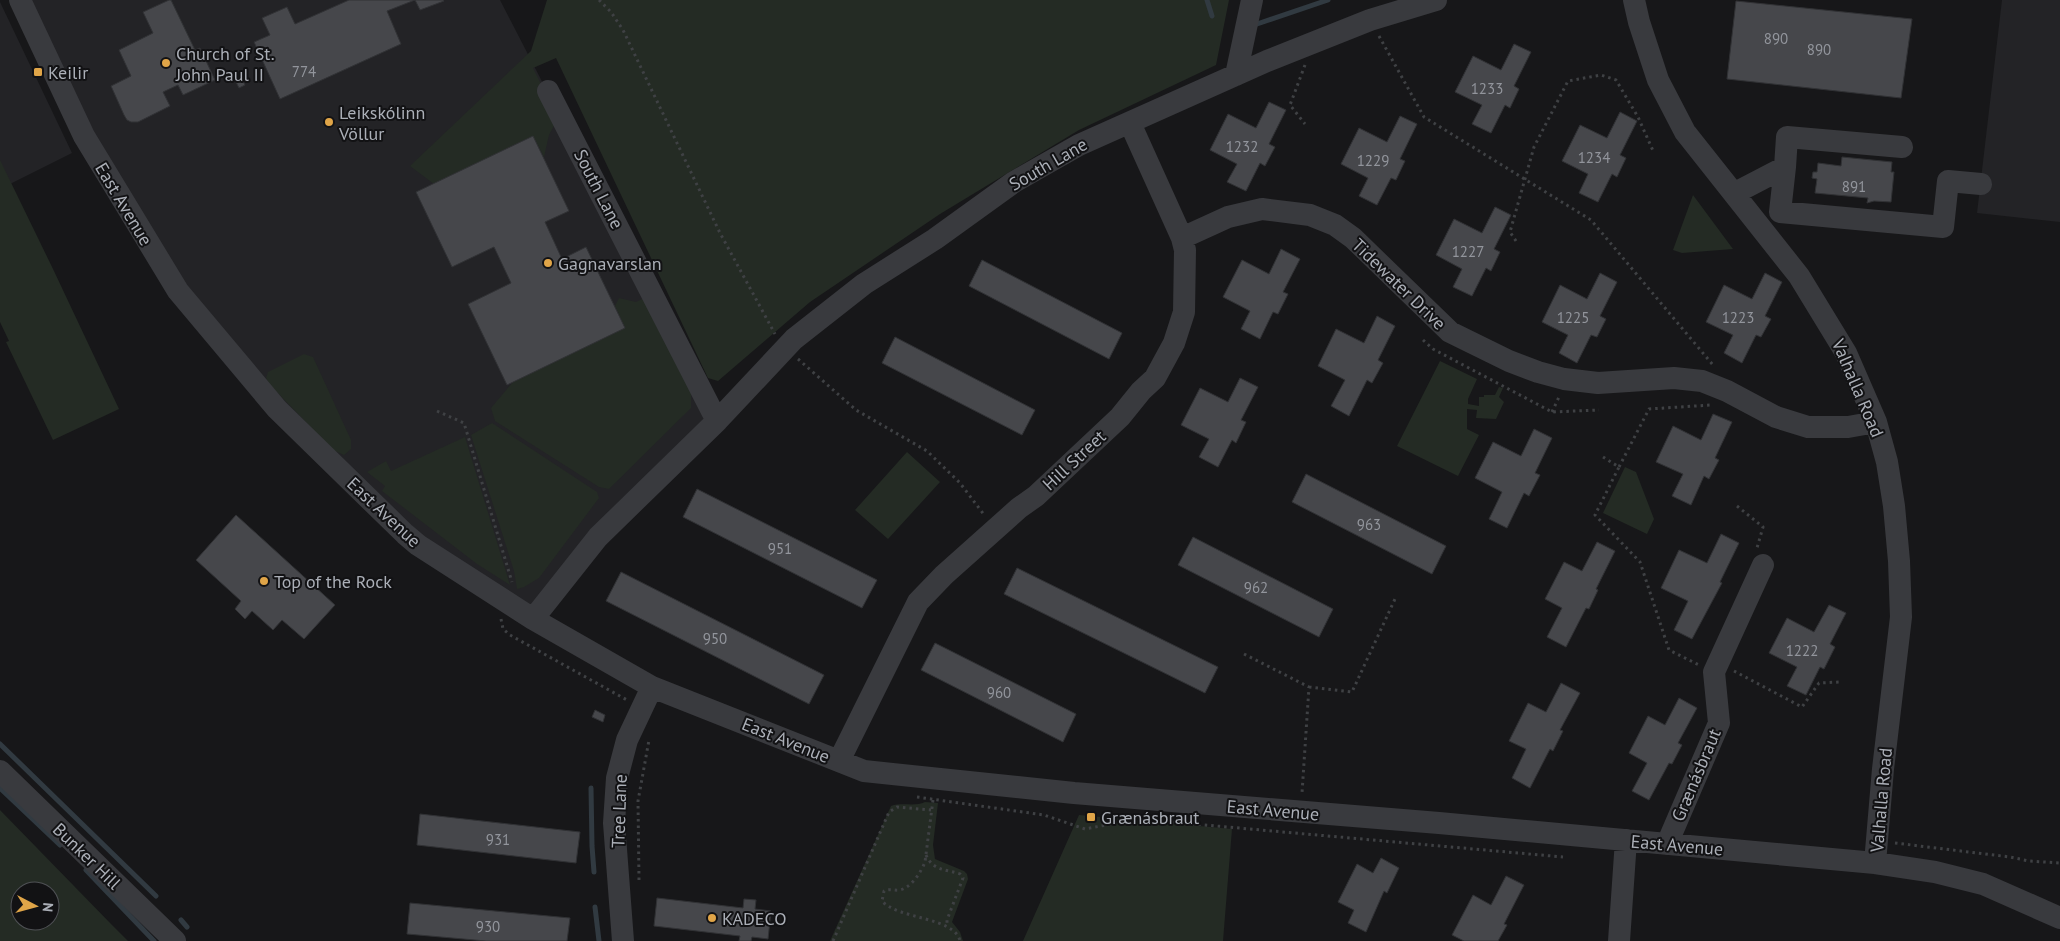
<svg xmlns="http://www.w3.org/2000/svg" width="2060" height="941" font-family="'PT Sans',sans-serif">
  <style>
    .built { fill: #232326 }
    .green { fill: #242b24; fill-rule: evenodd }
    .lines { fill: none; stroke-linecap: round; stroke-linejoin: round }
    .stream { stroke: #313a41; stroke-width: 5 }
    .building { fill: #46474b; stroke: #313235 }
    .path { stroke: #3f4144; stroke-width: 3; stroke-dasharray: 2.5 4; stroke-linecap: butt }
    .minor { stroke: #393a3e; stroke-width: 22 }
    .poi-dot { fill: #e0a548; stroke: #121214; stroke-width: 2 }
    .labels { text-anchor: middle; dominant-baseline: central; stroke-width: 4; stroke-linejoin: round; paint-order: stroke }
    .number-label { font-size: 15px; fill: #92959c }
    .poi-label { font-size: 18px; fill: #abafb7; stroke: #121214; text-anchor: start }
    .street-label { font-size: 18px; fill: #abafb7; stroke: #121214 }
  </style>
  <rect width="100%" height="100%" fill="#171719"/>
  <path class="built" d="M20,0H500L717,421L533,619L418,545L178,291Z
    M2002,0H2060V222L1977,213Z
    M0,2L72,153L0,189Z"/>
  <path class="green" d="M547,0H1229L1216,65L1079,130L940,214L810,302L718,381L708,378L556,58L533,68L556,114V122L549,135L544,157L533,136L434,184L410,166L531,51Z
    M0,160L53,269L51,270L53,269L119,409L53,440L6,342L9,341L0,322Z
    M1693,195L1733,249L1682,253L1673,250Z
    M619,298L636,302L644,298L691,393V408L609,489L599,487L495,421L491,408L513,382L625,328L615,306Z
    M304,354L313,357L351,440V449L344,455L333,450L270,385L266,378L268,372Z
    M1440,361L1477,379L1468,399V404L1479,406V397H1484V395H1495L1499,387L1503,388L1499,397L1504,402L1496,419L1476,418L1477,410L1467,409V429L1479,435L1458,476L1397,446Z
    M492,423L597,492L599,498L539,578L524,587L517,589L514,571L471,435Z
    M465,437L510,585L477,564L382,491L385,486L367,472L386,461L391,471Z
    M907,452L940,482L888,539L855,510Z
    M1625,467L1636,472L1654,519L1647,534L1603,513Z
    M925,802L938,803L933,845L935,859L964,871L967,874L968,879L952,922L960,932L963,941H830L891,806C902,802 915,807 925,802Z
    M0,810L111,924L128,941H0ZM20,891H50V921H20Z
    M1079,815L1232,829L1223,941H1023Z"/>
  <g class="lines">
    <path class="stream" d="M1207,0L1212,16
      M1257,24L1328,0
      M0,744L156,896
      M0,788L60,845
      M591,788L592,846L594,872
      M86,870L154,941
      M595,907L599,941
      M181,920L187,927"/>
  </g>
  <path class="building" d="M169,0H171L195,50L200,48L215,80L183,95L178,85L163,92L170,106L138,122H131L127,120L124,115L111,86L131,76L119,50L153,33L143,12Z
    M349,0H443L444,1L420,10L415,0L387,11L401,44L280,99L254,42L270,35L262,18L287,7L295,24Z
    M1736,1L1912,19L1901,98L1727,79Z
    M1514,44L1531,52L1514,86L1519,89L1510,108L1505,105L1491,133L1472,124L1482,105L1455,92L1473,56L1501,70Z
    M242,79L245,85L239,88L236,82Z
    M1269,102L1286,110L1269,144L1275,147L1265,166L1260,163L1246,191L1227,182L1237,164L1210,150L1228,114L1256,128Z
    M1620,112L1637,121L1620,155L1626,158L1617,177L1612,174L1598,202L1579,193L1588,174L1562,161L1580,125L1607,138Z
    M1400,116L1417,124L1400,159L1405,161L1396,180L1391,178L1377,205L1359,196L1368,178L1341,164L1359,128L1387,142Z
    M533,136L569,211L545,222L562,259L586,247L625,328L507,385L468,304L511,283L494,247L452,267L416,192Z
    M1842,157L1892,162L1891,172H1894L1891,202L1874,201L1867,203L1868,198L1815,193L1817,179L1812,178L1813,172H1817L1818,163L1841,166Z
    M1495,207L1511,215L1494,249L1500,252L1491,271L1486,268L1472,296L1453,287L1462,269L1436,255L1454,219L1482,233Z
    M1281,249L1300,259L1283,292L1288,294L1278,314L1273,312L1260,339L1241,329L1250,311L1223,297L1242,260L1269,274Z
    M982,260L1122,333L1109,359L969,286Z
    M1600,273L1617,282L1600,316L1606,319L1597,337L1591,335L1577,363L1559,353L1568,335L1542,322L1560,285L1587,299Z
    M1765,273L1782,282L1765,316L1771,319L1761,337L1756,335L1742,363L1724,353L1733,335L1706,322L1724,285L1752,299Z
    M1377,316L1395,326L1378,360L1383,363L1372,383L1367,380L1349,416L1331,406L1345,380L1318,366L1336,329L1364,343Z
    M895,337L1035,410L1022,435L882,363Z
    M1240,378L1258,387L1241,420L1246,422L1236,443L1232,440L1218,467L1199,457L1209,439L1181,425L1200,388L1228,402Z
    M1713,414L1732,422L1715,458L1719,460L1709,479L1704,476L1691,505L1672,496L1683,474L1656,462L1673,426L1701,440Z
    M1534,429L1552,438L1535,473L1540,475L1529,496L1524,493L1507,528L1489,519L1502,492L1475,478L1493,442L1521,456Z
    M1306,474L1446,546L1432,574L1292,502Z
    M697,489L877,580L862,608L683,517Z
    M236,515L335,605L304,639L282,620L273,630L252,611L245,619L235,609L241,601L196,560Z
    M1721,534L1739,543L1720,582L1722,583L1692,639L1674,630L1688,601L1661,588L1679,550L1707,563Z
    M1193,537L1333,609L1319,637L1178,565Z
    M1597,542L1615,551L1596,589L1598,590L1589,609L1586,608L1566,647L1547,637L1562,608L1545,599L1564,562L1582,571Z
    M1017,568L1218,667L1205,693L1004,594Z
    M621,572L824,675L809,704L606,601Z
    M1829,605L1846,613L1830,644L1835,647L1824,669L1820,667L1806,695L1787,686L1797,667L1769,653L1787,618L1814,632Z
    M935,643L1076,714L1063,742L921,670Z
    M1561,683L1580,693L1560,730L1563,731L1553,751L1550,749L1530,788L1512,778L1526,749L1509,741L1528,703L1546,712Z
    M1679,698L1697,708L1678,743L1682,745L1672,764L1669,763L1649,800L1632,791L1647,763L1629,753L1648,716L1665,725Z
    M595,710L605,715L603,722L592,717Z
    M420,814L580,832L576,863L417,845Z
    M1381,858L1399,868L1387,893L1384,891L1366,932L1348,923L1354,910L1338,902L1357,864L1373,873Z
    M1506,876L1524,885L1504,924L1507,925L1498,941H1464L1452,935L1473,895L1491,905Z
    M657,898L743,908L744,899L756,900L755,909L771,911L768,939L752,937L751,941H739L740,936L654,926Z
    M410,903L570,918L567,941H486L407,934Z"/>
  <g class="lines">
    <path class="path" d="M599,0L611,12L623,30L720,233L775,334
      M1379,36L1424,117L1591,220L1713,365
      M1305,65L1290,105L1305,124
      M1516,241L1510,232L1534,147L1568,81L1601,75L1616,80L1638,117L1654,153
      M1423,340L1433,349L1552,412L1599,410
      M798,359L856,410L927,451L960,483L985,516
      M437,411L464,423L512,582
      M1552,412L1559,397
      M1603,457L1619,467L1595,515L1640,562L1669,650L1699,665
      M1619,467L1649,409L1711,405
      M1737,506L1763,527L1757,548
      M501,619L503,629L510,635L627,700
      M1244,654L1309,687L1302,793
      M1734,671L1802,707L1819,683L1839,682
      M1309,687L1352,692L1395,599
      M917,797L1044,815L1085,829L1138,819L1563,857
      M933,800L925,862C921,872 912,887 900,890C894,891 890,888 884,891L882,901C897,919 955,917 960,941
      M1103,813L1109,823
      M1895,843L2010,857L2029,861L2060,863
      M926,855C933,871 946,869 960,874L963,878L947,920V926
      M639,880L638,801L649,740
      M833,941L889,812L897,807L931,810"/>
    <path class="minor" d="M20,0L84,136L178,291L277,409L405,534L418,545L533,619L652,687L864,771L1074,793L1439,823L1875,863L1935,872L1983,884L2060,918
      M1634,0L1639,22L1658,80L1685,132L1799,276L1846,353L1876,422L1887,462L1894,506L1899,561L1901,617L1883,769L1875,863
      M1236,75L1252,0
      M548,91L717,421
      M1785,167L1780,212L1943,227L1948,181L1981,184
      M1735,193L1785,167L1787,137L1902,147
      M1182,238L1228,217L1262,209L1310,215L1335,225L1353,238L1450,332L1509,361L1538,372L1564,379L1598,383L1674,378L1702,381L1727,391L1776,417L1808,427H1848L1876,422
      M533,619L598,537L717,421L794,339L864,284L935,239L1014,182L1079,145L1267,61L1370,20L1436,0
      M839,761L918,602L944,575L1019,508L1036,496L1120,417L1141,391L1155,378L1174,343L1184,312L1185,250L1182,238L1130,123
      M0,771L175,941
      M1667,844L1719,723L1714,672L1763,565
      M623,941L614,823L617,778L627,740L652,687
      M1619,941L1626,840"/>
  </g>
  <g class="poi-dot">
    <circle cx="166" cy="63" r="5"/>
    <rect x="33" y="67" width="10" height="10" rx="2.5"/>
    <circle cx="329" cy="122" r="5"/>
    <circle cx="548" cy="263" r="5"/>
    <circle cx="264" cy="581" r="5"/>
    <rect x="1086" y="812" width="10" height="10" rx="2.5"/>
    <circle cx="712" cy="918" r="5"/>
  </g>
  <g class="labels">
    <g class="number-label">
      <text x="1776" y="38">890</text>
      <text x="1819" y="49">890</text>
      <text x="304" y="71">774</text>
      <text x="1487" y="88">1233</text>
      <text x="1242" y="146">1232</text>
      <text x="1594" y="157">1234</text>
      <text x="1373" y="160">1229</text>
      <text x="1854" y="186">891</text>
      <text x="1468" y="251">1227</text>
      <text x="1573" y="317">1225</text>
      <text x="1738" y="317">1223</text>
      <text x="1369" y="524">963</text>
      <text x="780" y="548">951</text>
      <text x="1256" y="587">962</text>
      <text x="715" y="638">950</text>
      <text x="1802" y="650">1222</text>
      <text x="999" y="692">960</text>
      <text x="498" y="839">931</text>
      <text x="488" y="926">930</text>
    </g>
    <g class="poi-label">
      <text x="176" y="53">Church of St.<tspan x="176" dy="21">John Paul II</tspan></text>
      <text x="48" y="72">Keilir</text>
      <text x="339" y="112">Leikskólinn<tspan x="339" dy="21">Völlur</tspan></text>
      <text x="558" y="263">Gagnavarslan</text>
      <text x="274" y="581">Top of the Rock</text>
      <text x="1101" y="817">Grænásbraut</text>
      <text x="722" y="918">KADECO</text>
    </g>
    <g class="street-label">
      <text transform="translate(1048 164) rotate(-30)">South Lane</text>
      <text transform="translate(599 189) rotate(63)">South Lane</text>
      <text transform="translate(124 204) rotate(59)">East Avenue</text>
      <text transform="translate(1399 284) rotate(44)">Tidewater Drive</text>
      <text transform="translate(1858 388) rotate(67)">Valhalla Road</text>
      <text transform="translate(1074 460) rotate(-43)">Hill Street</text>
      <text transform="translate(384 512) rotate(43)">East Avenue</text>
      <text transform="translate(786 740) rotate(22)">East Avenue</text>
      <text transform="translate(1696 775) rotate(-67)">Grænásbraut</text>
      <text transform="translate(1881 800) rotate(-85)">Valhalla Road</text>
      <text transform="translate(1273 810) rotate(5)">East Avenue</text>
      <text transform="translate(619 811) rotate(-88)">Tree Lane</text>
      <text transform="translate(1677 845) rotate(5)">East Avenue</text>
      <text transform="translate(87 856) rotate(44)">Bunker Hill</text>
    </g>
  </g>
  <g transform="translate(35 906) rotate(96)"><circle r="24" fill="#121214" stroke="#4f5155"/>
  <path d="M0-4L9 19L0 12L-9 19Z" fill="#e0a548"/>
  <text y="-8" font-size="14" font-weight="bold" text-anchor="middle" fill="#abafb7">N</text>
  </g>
</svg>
